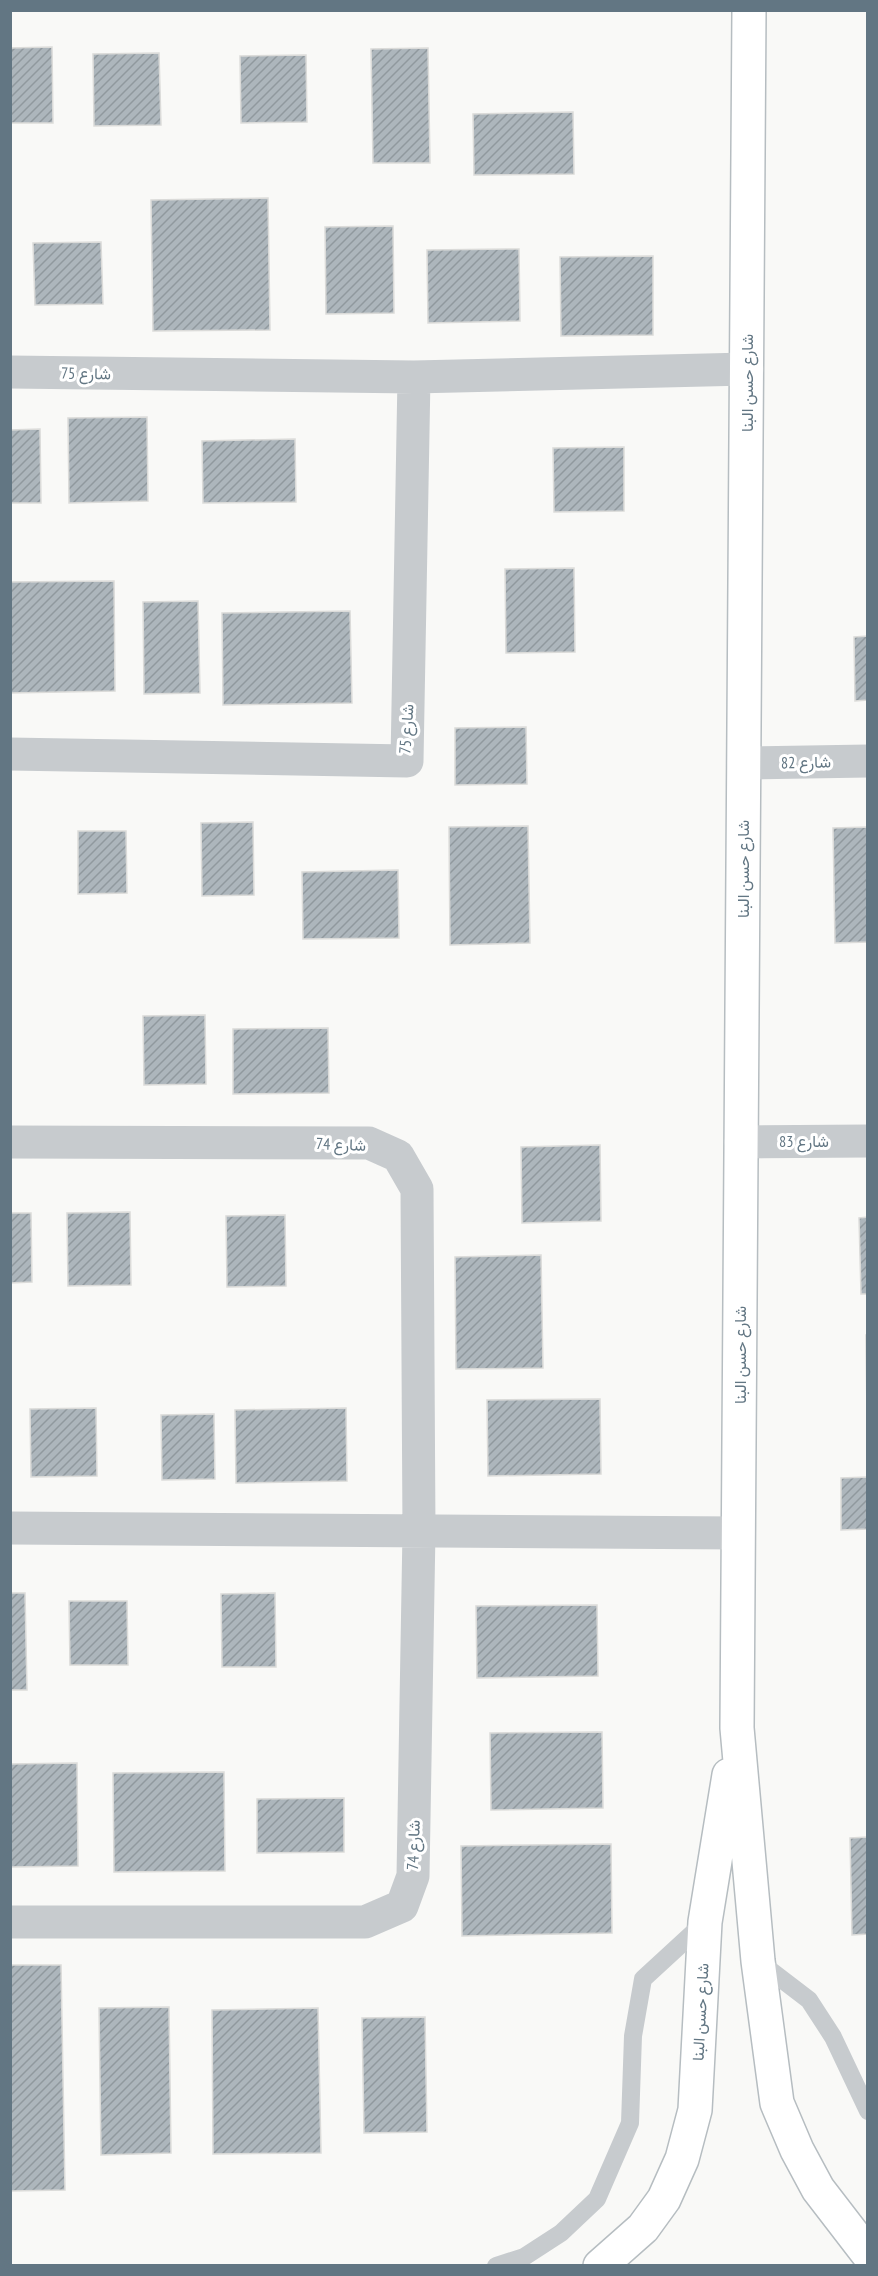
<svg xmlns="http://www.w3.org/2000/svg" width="878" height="2276" font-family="'PT Sans Narrow',Vazirmatn,sans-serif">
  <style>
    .building { fill: url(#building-hatch); stroke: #dbdbd9; stroke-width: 1.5 }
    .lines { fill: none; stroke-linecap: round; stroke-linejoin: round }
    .secondary-casing { stroke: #b6bdc1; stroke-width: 36 }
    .lane { stroke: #c7cbce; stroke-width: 18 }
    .street { stroke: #c7cbce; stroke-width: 33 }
    .secondary { stroke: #fff; stroke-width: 33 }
    .labels { text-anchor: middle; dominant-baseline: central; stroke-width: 6; stroke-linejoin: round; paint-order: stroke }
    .street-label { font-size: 16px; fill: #627683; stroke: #fff }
  </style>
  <defs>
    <pattern id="building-hatch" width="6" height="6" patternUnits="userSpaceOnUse" patternTransform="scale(1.5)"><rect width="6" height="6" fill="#adb6bc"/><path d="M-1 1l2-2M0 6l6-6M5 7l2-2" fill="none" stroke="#90999e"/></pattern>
  </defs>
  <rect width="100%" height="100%" fill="#f9f9f7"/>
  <path class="building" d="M52,47L53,123H10V48Z
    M428,48L430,163H373L371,49Z
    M159,53L161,125L94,126L93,54Z
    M306,55L307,122L241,123L240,56Z
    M573,112L574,174L474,175L473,114Z
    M268,198L270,330L153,331L151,200Z
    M393,226L394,313L326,314L325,227Z
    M101,242L103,304L35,305L33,243Z
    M519,249L520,321L428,323L427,250Z
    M653,256V335L561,336L560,257Z
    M147,417L148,501L69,503L68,418Z
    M40,429L41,503H10V430Z
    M295,439L296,502L203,503L202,441Z
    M624,447V511L554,512L553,448Z
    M574,568L575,652L506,653L505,569Z
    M114,581L115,691L10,693V582Z
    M198,601L200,693L144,694L143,602Z
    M350,611L352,703L223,705L222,613Z
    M868,636V700L855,701L854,637Z
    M526,727L527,784L455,785V728Z
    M253,822L254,895L202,896L201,823Z
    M528,826L530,943L450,945L449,827Z
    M868,827V942L835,943L833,828Z
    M78,831H126L127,893L78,894Z
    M398,870L399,938L303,939L302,872Z
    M205,1015L206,1084L144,1085L143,1016Z
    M328,1028L329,1093L233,1094V1029Z
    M600,1145L601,1221L522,1223L521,1147Z
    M130,1212L131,1285L68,1286L67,1213Z
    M10,1213H31L32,1282L10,1283Z
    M285,1215L286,1286L227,1287L226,1216Z
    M868,1217V1294H861L859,1218Z
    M541,1255L543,1368L456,1369L455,1257Z
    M866,1335H868L867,1417Z
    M600,1399L601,1474L488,1476L487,1400Z
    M96,1408L97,1476L31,1477L30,1409Z
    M346,1408L347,1481L236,1483L235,1410Z
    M214,1414L215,1479L162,1480L161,1415Z
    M868,1477V1529L841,1530V1478Z
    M10,1593H25L27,1690H10Z
    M275,1593L276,1667H222L221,1594Z
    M69,1601H127L128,1665H70Z
    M597,1605L598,1676L477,1678L476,1606Z
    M602,1732L603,1808L491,1810L490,1733Z
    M77,1763L78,1866L10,1867V1764Z
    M224,1772L225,1871L114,1872L113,1773Z
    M344,1798V1852L257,1853V1799Z
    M868,1837V1934L852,1935L850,1838Z
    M611,1844L612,1933L462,1936L461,1846Z
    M10,1965H61L65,2190L10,2191Z
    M169,2007L171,2153L101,2155L99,2008Z
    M318,2008L321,2153L213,2154L212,2010Z
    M425,2017L427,2132L364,2133L362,2018Z"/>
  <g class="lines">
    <defs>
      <path id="secondary" d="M749,10L737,1728L758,1961L777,2103L797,2150L818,2189L868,2254
        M600,2266L643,2228L664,2199L682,2159L695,2110L705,1922L729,1775"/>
    </defs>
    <use href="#secondary" class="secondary-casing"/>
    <path class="lane" d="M758,1961L809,2000L833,2037L868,2111
      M496,2266L524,2257L561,2233L597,2199L630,2123L633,2036L643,1979L705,1922"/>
    <path class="street" d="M10,372L414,377L747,369
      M10,754L407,761L414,377
      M744,763L868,761
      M10,1142L369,1143L398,1156L417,1189L419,1531L413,1876L402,1906L365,1922H10
      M741,1142L868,1141
      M10,1528L738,1533"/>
    <use href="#secondary" class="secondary"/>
  </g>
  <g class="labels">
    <g class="street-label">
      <text transform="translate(86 373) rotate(1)">شارع 75</text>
      <text transform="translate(747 383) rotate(-90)">شارع حسن البنا</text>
      <text transform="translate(406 729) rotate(-86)">شارع 75</text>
      <text transform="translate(806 762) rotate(-1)">شارع 82</text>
      <text transform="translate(743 869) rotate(-90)">شارع حسن البنا</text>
      <text x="804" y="1141">شارع 83</text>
      <text transform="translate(341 1144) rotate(2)">شارع 74</text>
      <text transform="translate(740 1355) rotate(-90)">شارع حسن البنا</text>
      <text transform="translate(413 1845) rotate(-88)">شارع 74</text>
      <text transform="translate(700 2012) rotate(-87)">شارع حسن البنا</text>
    </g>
  </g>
  <rect width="878" height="2276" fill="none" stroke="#627683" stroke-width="24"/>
</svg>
